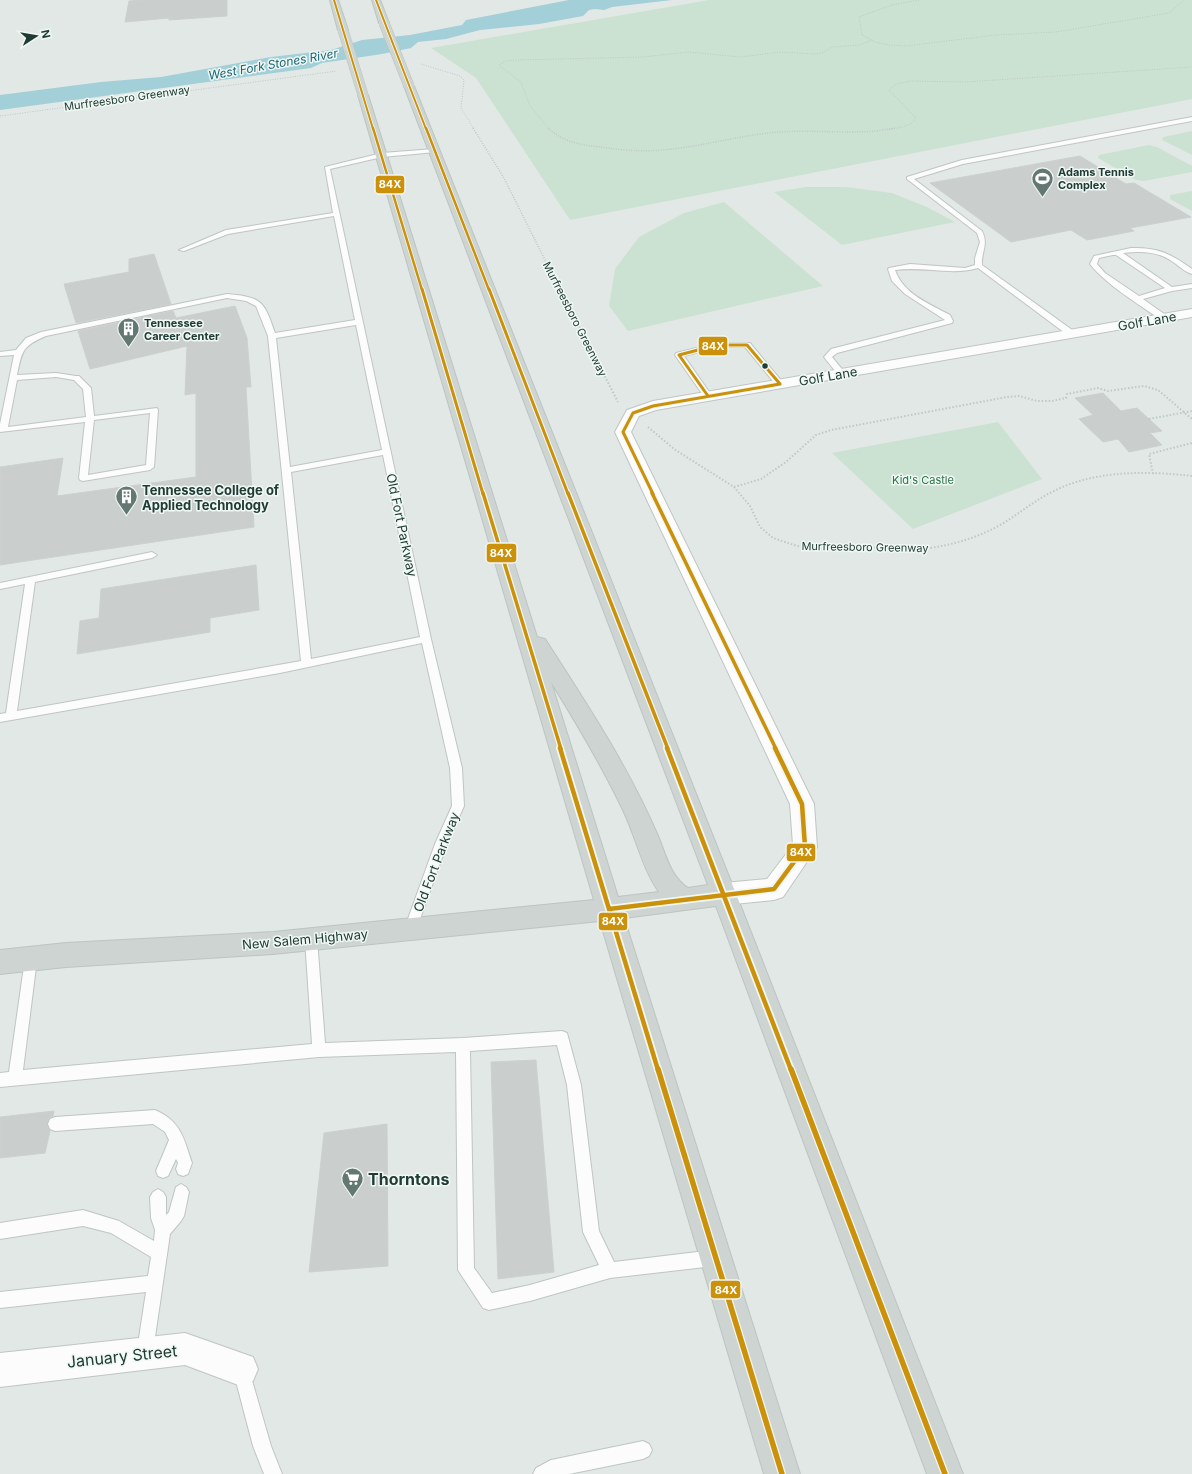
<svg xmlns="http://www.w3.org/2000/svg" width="1192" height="1474" font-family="Inter,sans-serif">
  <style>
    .green { fill: #cbe2d2 }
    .water { fill: #a2cfd8 }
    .building { fill: #cacfcd; stroke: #cbd1ce }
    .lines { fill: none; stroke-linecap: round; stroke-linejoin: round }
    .lane-casing { stroke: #bfc5c2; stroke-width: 2 }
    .street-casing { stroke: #bfc5c2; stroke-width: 2 }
    .primary-casing { stroke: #bbc5c2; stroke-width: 2 }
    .path-far2 { stroke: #bfc8c6; stroke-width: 1; stroke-dasharray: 1 1.5; stroke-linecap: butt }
    .path-far1 { stroke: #bfc8c6; stroke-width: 1.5; stroke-dasharray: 1 1.5; stroke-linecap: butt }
    .path { stroke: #bfc8c6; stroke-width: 2; stroke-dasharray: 1.5 2; stroke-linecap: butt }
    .lane { fill: #fbfcfb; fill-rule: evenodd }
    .street { fill: #fbfcfb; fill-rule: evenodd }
    .primary { fill: #cdd4d2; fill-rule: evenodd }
    .primary-bridge-casing { stroke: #bbc5c2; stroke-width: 11; stroke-linecap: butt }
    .primary-bridge { stroke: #cdd4d2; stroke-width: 10 }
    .bus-1-far5-casing { stroke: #f0f8f4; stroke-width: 3.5 }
    .bus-1-far4-casing { stroke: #f0f8f4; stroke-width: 4 }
    .bus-1-far3-casing { stroke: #f0f8f4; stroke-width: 5 }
    .bus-1-far2-casing { stroke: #f0f8f4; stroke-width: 6 }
    .bus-1-far1-casing { stroke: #f0f8f4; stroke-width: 8 }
    .bus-1-casing { stroke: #f0f8f4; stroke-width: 8 }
    .bus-1-far5 { stroke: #cc910b; stroke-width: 2 }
    .bus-1-far4 { stroke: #cc910b; stroke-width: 2.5 }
    .bus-1-far3 { stroke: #cc910b; stroke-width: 3 }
    .bus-1-far2 { stroke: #cc910b; stroke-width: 3.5 }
    .bus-1-far1 { stroke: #cc910b; stroke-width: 4.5 }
    .bus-1 { stroke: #cc910b; stroke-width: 5.5 }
    .bus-dot { fill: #203b35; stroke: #f0f8f4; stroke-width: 1.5 }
    .labels { text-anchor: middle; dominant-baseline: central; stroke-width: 3; stroke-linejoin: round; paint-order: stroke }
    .far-street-label { font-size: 11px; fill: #203b35; stroke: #f0f8f4 }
    .far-poi-label { font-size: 11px; font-weight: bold; fill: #203b35; stroke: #f0f8f4; text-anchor: start }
    .far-park-label { font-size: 11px; fill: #2a7348; stroke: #f0f8f4 }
    .far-water-label { font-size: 12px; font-style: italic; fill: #1a6678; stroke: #f0f8f4 }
    .street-label { font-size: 13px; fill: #203b35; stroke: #f0f8f4 }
    .poi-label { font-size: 13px; font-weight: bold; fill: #203b35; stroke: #f0f8f4; text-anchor: start }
    .near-poi-label { font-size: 16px; font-weight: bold; fill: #203b35; stroke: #f0f8f4; text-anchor: start }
    .near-street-label { font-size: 16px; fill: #203b35; stroke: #f0f8f4 }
    .line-badge { stroke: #f0f8f4; stroke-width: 1.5 }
    .badge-label { font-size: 11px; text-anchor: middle; font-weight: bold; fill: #fff }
  </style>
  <rect width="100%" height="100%" fill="#e2e8e5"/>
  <path class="green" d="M709,0H1192V99L570,220L476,78L431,48Z
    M1192,131V155L1162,140L1163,137Z
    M1149,145L1157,147L1192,166V172L1144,181L1136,180L1098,158L1099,155Z
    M806,187H846L892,193L927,207L955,222L842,245L774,192Z
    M1192,191V211L1170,199V195Z
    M724,202L823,286L628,331L609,306L615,269L639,237L684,213Z
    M998,422L1042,479L913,529L832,453Z"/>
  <path class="water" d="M569,0H672L612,7L604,10L595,9L589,10L583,16L539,24L480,30L446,39L418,42L411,48L382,54L322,63L311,68L0,110V95L101,82L161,77L271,57L331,50L362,40L410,35L462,25L466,20Z"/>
  <path class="building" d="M141,0H227V16L169,20V18L125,22L129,1Z
    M1080,156L1126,184L1134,183L1191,217L1130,228L1134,231L1087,240L1071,230L1011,242L930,183Z
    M154,254L171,304L76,323L64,284L129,272V259Z
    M235,306L247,338L251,387H246L254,527L0,565V467L63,458L57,496L196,477V393L185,395L187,346L90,369L78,331L173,311L176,318Z
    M1103,393L1121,411L1137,408L1162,431L1150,433L1162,445L1129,452L1118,439L1103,442L1079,419L1093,415L1075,398Z
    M256,565L259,610L210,618V632L77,654L80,621L99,618L101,589Z
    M536,1060L554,1272L498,1279L491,1062Z
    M54,1111L53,1116L49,1118L47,1123L50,1131L45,1153L0,1158V1117Z
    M387,1124L388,1266L309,1272L324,1133Z"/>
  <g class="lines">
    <defs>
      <path id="lane" d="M1192,117V121L963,164L914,179L982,231C989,245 981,251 982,265L1075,332V336H1069L978,268C951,276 923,266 895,270C903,294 930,304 950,315L953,321L952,323L837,353L832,357L846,374L845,376H839L824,357L831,349L945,320L905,294L892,281L888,269L889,268L910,264L965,268L975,265V258L980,242L977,233L907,179V177L962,160Z
        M434,149L436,150V152L382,157L330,169L431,639L462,768L464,806L447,844L416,930L414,934L410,936L406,934L404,930L435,844L452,806L450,768L422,643L280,673L0,722V714L6,713L25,584L0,589V583L152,552L157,555L152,558L35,582L17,711L301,661L268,336L256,306L246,301L227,298L46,336C22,346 22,351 17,375L56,373L76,376H79L91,388L94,416L157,408L158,410L154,467L150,470L83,481L80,480L79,478L85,422L0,432V424L14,355L0,356V352L16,350L26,338L41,332L227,294C262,297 264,301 275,333L355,320L334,216L228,234L184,251L179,250L226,230L333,213L325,167L382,153ZM356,325L382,450L290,467L276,338ZM56,377L74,380L83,389L86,417L8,427L17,380ZM150,413L146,465L88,475L94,420ZM383,455L420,637L311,659L291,472Z
        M1131,248C1158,247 1171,254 1192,269V274C1185,272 1179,266 1173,262C1158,251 1141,251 1123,253L1172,287L1192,284V288L1172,291L1143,299L1167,316V320H1161C1139,304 1106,285 1090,264L1094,256ZM1113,255H1116L1165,288L1139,296L1105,273L1097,264L1099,258Z
        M717,343H750L784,384L780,386H777L745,347H717L684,356L712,396L711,398H705L675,355L676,353Z
        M311,933L316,935L317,939L325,1043L463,1038L562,1031L567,1033L581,1085L599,1231L614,1262L714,1250L720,1252L722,1258L720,1264L714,1266L610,1278L530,1301L489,1310L483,1308L458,1270L456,1052L319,1057L0,1087V1073L9,1072L25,959L26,955L31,953L36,955L37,959L23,1070L312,1044L305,939L306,935ZM557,1045L567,1085L583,1232L599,1265L530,1285L492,1293L474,1268L470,1051Z
        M155,1110C181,1121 184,1139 192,1163L188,1174L183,1176L178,1174L176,1169L178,1163L176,1159L168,1176L163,1178L158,1176L156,1171L169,1140L165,1132L153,1124L55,1131L50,1129L48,1124L50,1119L55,1117Z
        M181,1184L186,1187L189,1192L184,1216L181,1221L170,1234L153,1351L151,1357L145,1359L139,1357L137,1351L146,1292L0,1308V1292L148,1276L151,1257L111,1233L83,1226L0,1239V1223L83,1210L119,1221L154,1241L155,1230L151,1218L150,1197L153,1192L158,1189L163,1192L166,1197V1215L169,1212L176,1187Z
        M241,1362L247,1364L249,1370L271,1446L282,1474H264L253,1446L233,1370L235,1364Z
        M643,1441L649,1444L652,1450L649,1456L643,1459L569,1474H533L536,1468L551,1460Z"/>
      <path id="street" d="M1192,309V317L656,410L639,416L631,432L814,804L817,847L783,897L774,900L724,905L715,902L712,894L715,886L724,883L767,879L793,845L790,804L615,432L627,410L653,401Z
        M185,1333L253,1357L258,1369L253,1381L241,1386L185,1365L0,1387V1353Z"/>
      <path id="primary" d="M330,0H338L348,30L346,32L343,33L338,30Z
        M372,0H380L389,23L387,25L384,26L379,23Z
        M409,83L414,86L736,894L963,1474H927L716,906L624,918L800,1474H764L600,921L273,954L66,967L0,974V950L66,943L273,932L594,900L358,95L363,92L368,95L537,637L545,639C586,703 628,766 658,836C666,855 670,876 688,888L708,885L404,86ZM551,682C577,724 602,766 623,810C636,837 642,868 659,892L618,897Z"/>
    </defs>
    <use href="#lane" class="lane-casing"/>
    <use href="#street" class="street-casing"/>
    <use href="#primary" class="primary-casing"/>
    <path class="path-far2" d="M919,0L892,5L859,17L862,35L875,42L889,45L907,46L995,35L1056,32L1169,13L1184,0
      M421,64L460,76L464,80L461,108L474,129
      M0,116L337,71
      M549,129L530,106L521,82L500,66V64L506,61L517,60L643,57L689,52L740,57L781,52L814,54L822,53L832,47L860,45L872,40
      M889,129C898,128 912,127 916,118L889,90L896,84L910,81L965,82L1192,67"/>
    <path class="path-far1" d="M473,128L504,178L560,290
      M548,128C563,142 581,145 601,147C621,150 641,152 662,150C701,147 740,135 779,132C817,129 857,136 895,128"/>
    <path class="path" d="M560,289L618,402
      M1149,419L1192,411
      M648,427L674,449L734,487L750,506L760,527L773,538L797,546L812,547L930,548C956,544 979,537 1002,524C1020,513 1035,500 1054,491C1095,470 1147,471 1192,476
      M1153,474L1149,454L1192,443
      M734,487L761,479L786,462L816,435L831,430L1007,397L1019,396L1037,401H1052L1066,398L1067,394L1098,388L1108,391L1144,386L1158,390L1192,419"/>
    <use href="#lane" class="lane"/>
    <use href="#street" class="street"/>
    <use href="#primary" class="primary"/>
    <defs>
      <path id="primary-bridge" d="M384,23L409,86
        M343,30L363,95"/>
    </defs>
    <use href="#primary-bridge" class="primary-bridge-casing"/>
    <use href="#primary-bridge" class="primary-bridge"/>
    <defs>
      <path id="bus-1-far5" d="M334,0L373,129
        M376,0L426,129"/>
      <path id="bus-1-far4" d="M373,128L422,290
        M426,128L489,290"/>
      <path id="bus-1-far3" d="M422,289L483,494
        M489,289L568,494
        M708,396L679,355L717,345H747L780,384
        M653,494L623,432L633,413L653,406L780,384"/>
      <path id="bus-1-far2" d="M483,493L561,749
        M568,493L668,749
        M652,493L776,749"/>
      <path id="bus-1-far1" d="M560,748L658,1070
        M667,748L791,1070
        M609,909L774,889L805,847L802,804L775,748"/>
      <path id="bus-1" d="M658,1069L782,1474
        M791,1069L945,1474"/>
    </defs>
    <use href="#bus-1-far5" class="bus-1-far5-casing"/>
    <use href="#bus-1-far4" class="bus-1-far4-casing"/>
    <use href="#bus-1-far3" class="bus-1-far3-casing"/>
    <use href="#bus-1-far2" class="bus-1-far2-casing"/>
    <use href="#bus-1-far1" class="bus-1-far1-casing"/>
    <use href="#bus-1" class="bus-1-casing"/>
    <use href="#bus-1-far5" class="bus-1-far5"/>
    <use href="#bus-1-far4" class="bus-1-far4"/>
    <use href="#bus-1-far3" class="bus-1-far3"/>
    <use href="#bus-1-far2" class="bus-1-far2"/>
    <use href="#bus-1-far1" class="bus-1-far1"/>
    <use href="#bus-1" class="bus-1"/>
  </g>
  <defs>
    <symbol id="stadium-pin" viewBox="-11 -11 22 30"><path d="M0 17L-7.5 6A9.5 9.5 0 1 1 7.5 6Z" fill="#647873" stroke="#f0f8f4"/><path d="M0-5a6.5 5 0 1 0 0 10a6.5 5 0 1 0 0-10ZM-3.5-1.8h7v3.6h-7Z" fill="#fff"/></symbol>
    <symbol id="building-pin" viewBox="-11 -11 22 30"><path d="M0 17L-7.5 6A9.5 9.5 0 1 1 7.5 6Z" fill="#647873" stroke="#f0f8f4"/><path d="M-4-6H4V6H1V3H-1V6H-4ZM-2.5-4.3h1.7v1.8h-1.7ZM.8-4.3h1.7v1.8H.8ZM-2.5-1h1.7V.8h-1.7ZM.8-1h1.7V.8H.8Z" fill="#fff"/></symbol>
    <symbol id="supermarket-pin" viewBox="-11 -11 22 30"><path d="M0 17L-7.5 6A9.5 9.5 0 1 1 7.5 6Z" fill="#647873" stroke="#f0f8f4"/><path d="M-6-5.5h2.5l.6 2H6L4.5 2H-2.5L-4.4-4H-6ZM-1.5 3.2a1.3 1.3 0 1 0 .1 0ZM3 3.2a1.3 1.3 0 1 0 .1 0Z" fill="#fff"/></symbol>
  </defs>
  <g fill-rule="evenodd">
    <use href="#stadium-pin" x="1030" y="166" width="25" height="34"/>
    <use href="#building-pin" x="116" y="316" width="25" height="34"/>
    <use href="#building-pin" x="114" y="484" width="25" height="34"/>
    <use href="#supermarket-pin" x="340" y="1166" width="25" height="34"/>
  </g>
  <circle class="bus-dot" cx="765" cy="366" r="3.5"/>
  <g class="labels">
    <g class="far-street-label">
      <text transform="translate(127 98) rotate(-8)">Murfreesboro Greenway</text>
      <text transform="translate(575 319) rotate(63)">Murfreesboro Greenway</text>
      <text transform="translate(865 547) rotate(1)">Murfreesboro Greenway</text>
    </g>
    <g class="far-poi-label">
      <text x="1058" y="172">Adams Tennis<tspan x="1058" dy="13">Complex</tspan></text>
      <text x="144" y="323">Tennessee<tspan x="144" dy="13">Career Center</tspan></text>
    </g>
    <g class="far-park-label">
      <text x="923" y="480">Kid's Castle</text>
    </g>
    <g class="far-water-label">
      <text transform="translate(273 64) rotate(-10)">West Fork Stones River</text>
    </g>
    <g class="street-label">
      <text transform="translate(1147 321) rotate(-10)">Golf Lane</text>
      <text transform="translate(828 376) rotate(-10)">Golf Lane</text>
      <text transform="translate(402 525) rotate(78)">Old Fort Parkway</text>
      <text transform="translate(436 862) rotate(-69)">Old Fort Parkway</text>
      <text transform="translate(305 939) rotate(-5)">New Salem Highway</text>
    </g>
    <g class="poi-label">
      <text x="142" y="490">Tennessee College of<tspan x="142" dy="15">Applied Technology</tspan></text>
    </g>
    <g class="near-poi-label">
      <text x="368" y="1179">Thorntons</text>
    </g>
    <g class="near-street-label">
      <text transform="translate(122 1356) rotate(-6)">January Street</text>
    </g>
  </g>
  <g class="line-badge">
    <rect x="375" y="175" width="30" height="19" rx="4" fill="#cc910b"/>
    <rect x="698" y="336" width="30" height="20" rx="4" fill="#cc910b"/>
    <rect x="486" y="543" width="31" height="20" rx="4" fill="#cc910b"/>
    <rect x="786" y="843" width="30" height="19" rx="4" fill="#cc910b"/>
    <rect x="598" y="912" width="30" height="19" rx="4" fill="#cc910b"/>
    <rect x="710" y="1280" width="31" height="19" rx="4" fill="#cc910b"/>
  </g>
  <g class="badge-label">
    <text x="390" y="188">84X</text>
    <text x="713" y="350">84X</text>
    <text x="501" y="557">84X</text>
    <text x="801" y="856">84X</text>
    <text x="613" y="925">84X</text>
    <text x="726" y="1294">84X</text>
  </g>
  <g transform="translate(36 36) rotate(78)" stroke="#f0f8f4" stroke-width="3" paint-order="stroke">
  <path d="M0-3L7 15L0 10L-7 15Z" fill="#203b35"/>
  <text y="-6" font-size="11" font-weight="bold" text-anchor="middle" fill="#203b35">N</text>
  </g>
</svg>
